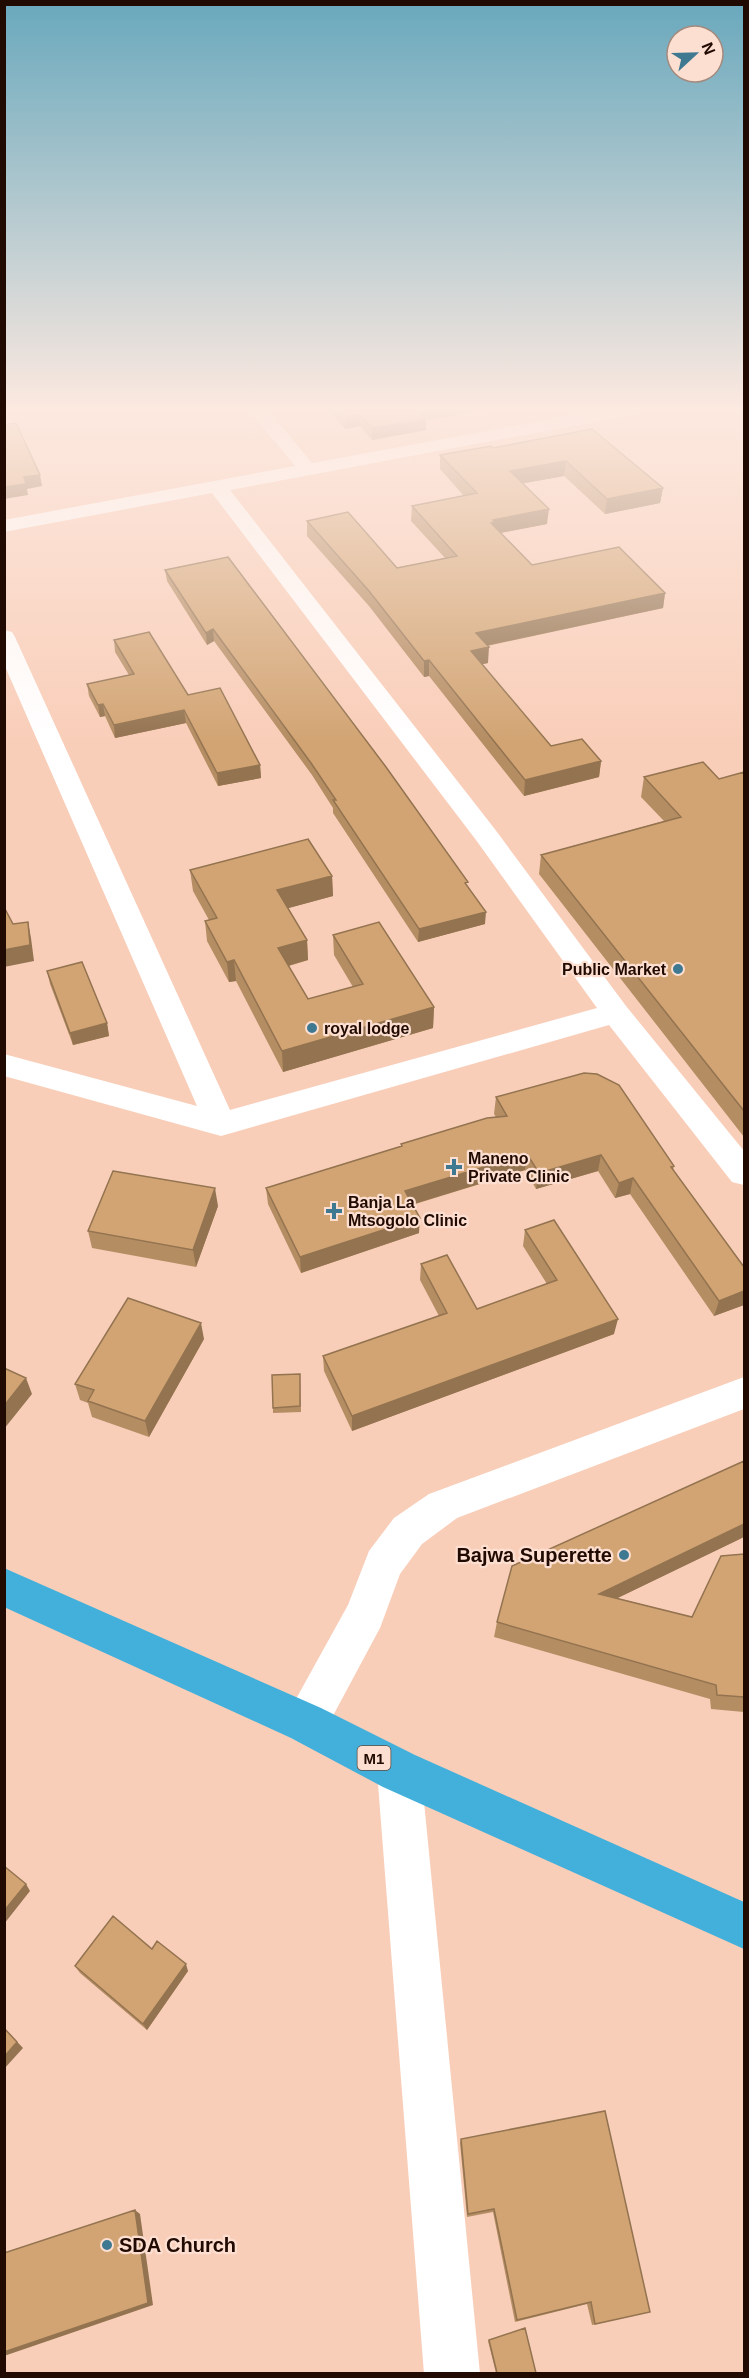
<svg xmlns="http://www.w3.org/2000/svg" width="749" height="2378" font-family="Helvetica,sans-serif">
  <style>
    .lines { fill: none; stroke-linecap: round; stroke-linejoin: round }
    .minor { fill: #fff; fill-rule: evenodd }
    .highway { fill: #43b0db; fill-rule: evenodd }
    .wall { fill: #b58d63 }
    .shaded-wall { fill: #937350 }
    .building { fill: #d2a473; stroke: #937350; stroke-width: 1.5 }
    .poi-dot { fill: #3e7891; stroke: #fcdfd1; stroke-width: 2 }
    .labels { text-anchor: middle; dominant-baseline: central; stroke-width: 4.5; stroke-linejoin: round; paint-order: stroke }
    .shield { fill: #fcdfd1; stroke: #634a3f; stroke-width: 1.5 }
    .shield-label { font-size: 15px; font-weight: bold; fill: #210a01 }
    .poi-label { font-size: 16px; font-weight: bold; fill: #210a01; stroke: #fcdfd1; text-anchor: start }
    .near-poi-label { font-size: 20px; font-weight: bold; fill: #210a01; stroke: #fcdfd1; text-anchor: end }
  </style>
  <rect width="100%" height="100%" fill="#f9ceb9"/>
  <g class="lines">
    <path class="minor" d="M248,409H267L312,463L606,409H645L636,414L230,490L494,828L626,1006L744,1151V1185L732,1182L609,1025L221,1136L4,1076V1054L197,1106L4,664V630L12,632L15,637L230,1110L597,1008L476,840L212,493L4,532V520L295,466Z
      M744,1377V1409L457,1518L422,1544L400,1574L380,1628L321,1738L306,1745L291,1738L284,1723L291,1708L348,1605L369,1551L394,1518L429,1494Z
      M399,1749L415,1755L421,1771L480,2374H424L377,1771L383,1755Z"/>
    <path class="highway" d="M4,1568L321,1708L415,1755L744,1902V1949L383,1787L291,1738L4,1607Z"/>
  </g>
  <path class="wall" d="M327,409H491L426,420V430L372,440L360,426L345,429Z
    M592,429L663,488L660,503L605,514L564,476L522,483L547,524L501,533L532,565L665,593L663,608L487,646L488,663L482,664L551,746L601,761L599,777L524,796L429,676L424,677L369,606L307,536V521L397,568L445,558L411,521L412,506L464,496L440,469V455L493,448Z
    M165,570L467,886L485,924L418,942L333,813V808L312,775L214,641L207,645L167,581Z
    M114,640L188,695L260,765L261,778L218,786L186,723L115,738L105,716L100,717L89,696L87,684L129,675L115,652Z
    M744,772V1137L539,874L541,855L664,821L641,797L644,777L719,779Z
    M190,870L332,876L333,896L288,908L307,940L308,960L289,966L308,999L353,987L334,955L333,935L434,1007L433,1028L283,1072L236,981L229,982L207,941L205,921L209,920L193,891Z
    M47,971L107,1023L109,1036L73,1045L50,984Z
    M496,1097L674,1166L673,1170L744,1267V1305L714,1316L630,1194L615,1198L598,1171L536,1189L525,1170L412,1205L419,1233L301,1273L268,1204L266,1188L401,1146V1144L496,1117L494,1114Z
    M218,1206L196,1267L92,1248L88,1231Z
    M525,1230L614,1334L352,1431L324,1371L323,1356L439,1316L420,1280L421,1264L477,1309L547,1284L523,1246Z
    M204,1339L149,1437L92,1417L88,1403L80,1400L75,1384Z
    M300,1374L301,1412L273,1413V1408Z
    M744,1537L617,1598L692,1617L744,1554V1712L711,1709L710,1699L494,1637L497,1622Z
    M152,1949L188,1971L147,2030L80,1973L75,1966Z
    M461,2139L650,2312L592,2325L587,2304L515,2322L493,2212L467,2217L460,2143Z
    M489,2340L536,2373H496L488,2341Z"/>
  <path class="shaded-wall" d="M427,409H491L426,420V430L372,440V428L418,411Z
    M360,415V426L345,429V417Z
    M566,461L564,476L509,486L510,471Z
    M40,475L42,486L27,489L28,495L4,499V487L24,477Z
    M663,488L660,503L605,514L607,499Z
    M549,509L547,524L494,534L491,523L493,520Z
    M665,593L663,608L475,648L476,633Z
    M213,629L214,641L207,645L206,633Z
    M489,647L488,663L470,667L471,651Z
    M429,660V676L424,677V661Z
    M103,704L105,716L100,717L98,705Z
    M184,710L186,723L115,738L114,725Z
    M601,761L599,777L524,796L525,780Z
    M260,765L261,778L218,786L217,773Z
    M332,876L333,896L278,911L277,890Z
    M486,912L485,924L418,942L419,929Z
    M28,922L31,938L34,961L4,967V950Z
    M307,940L308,960L280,968L278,948Z
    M234,960L236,981L229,982L227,962Z
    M434,1007L433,1028L283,1072L282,1051Z
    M107,1023L109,1036L73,1045L70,1033Z
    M527,1154L525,1170L404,1207L405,1191Z
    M601,1155L598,1171L536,1189L539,1173Z
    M633,1178L630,1194L615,1198L619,1183Z
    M215,1188L218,1206L196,1267L193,1250Z
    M420,1218L419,1233L301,1273L300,1257Z
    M744,1291V1305L714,1316L719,1301Z
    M618,1319L614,1334L352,1431V1416Z
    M201,1323L204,1339L149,1437L145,1421Z
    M26,1378L32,1394L4,1429V1406Z
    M744,1524V1537L595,1609L599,1594Z
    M26,1884L30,1891L4,1924V1911Z
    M186,1964L188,1971L147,2030L143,2024Z
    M4,2028L23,2048L4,2069Z
    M135,2210L140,2214L153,2305L4,2356V2352Z"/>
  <path class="building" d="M337,409H427L418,411L426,419L372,428L360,415L345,417Z
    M16,423L40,475L24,477L26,484L4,487V425Z
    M592,429L663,488L607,499L566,461L510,471L549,509L493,520L495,522L491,523L532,565L619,547L665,593L476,633L489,647L471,651L551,746L582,739L601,761L525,780L429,660L424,661L369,591L307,521L348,512L397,568L457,556L412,506L477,493L440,455L491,446L493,448Z
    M228,557L386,767L468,882L465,883L486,912L419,929L333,800H336L311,763L213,629L206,633L165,570Z
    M149,632L188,695L220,688L260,765L217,773L184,710L114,725L103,704L98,705L87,684L134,674L114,640Z
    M703,762L719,779L744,772V1111L541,855L681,817L644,777Z
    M308,839L332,876L277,890L307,940L278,948L308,999L363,984L333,935L379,922L434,1007L282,1051L234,960L227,962L205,921L217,918L190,870Z
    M4,907L13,924L28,922L30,945L4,950Z
    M82,962L107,1023L70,1033L47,971Z
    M584,1073L597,1074L619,1085L674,1166L671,1167L744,1267V1291L719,1301L633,1178L619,1183L601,1155L539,1173L527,1154L405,1191L420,1218L300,1257L266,1188L402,1146L401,1144L487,1118L507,1116L496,1097Z
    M113,1171L215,1188L193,1250L88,1231Z
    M554,1220L618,1319L352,1416L323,1356L447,1313L421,1264L447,1255L477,1309L557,1280L525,1230Z
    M128,1298L201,1323L145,1421L88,1401L94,1390L75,1384Z
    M4,1368L26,1378L4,1406Z
    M300,1374V1406L273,1408L272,1375Z
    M744,1461V1524L599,1594L692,1617L721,1556L744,1554V1697L717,1695L716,1685L497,1622L512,1566Z
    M4,1866L26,1884L4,1911Z
    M113,1916L152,1949L157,1941L186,1964L143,2024L75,1966Z
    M4,2028L17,2042L4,2057Z
    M605,2111L650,2312L595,2324L591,2302L517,2320L494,2209L468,2214L461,2139Z
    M135,2210L148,2303L4,2352V2253Z
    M525,2328L536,2373H497L489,2340Z"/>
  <linearGradient id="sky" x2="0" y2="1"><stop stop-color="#69a8bd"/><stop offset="0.55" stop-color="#fce9e0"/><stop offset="1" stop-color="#fce9e0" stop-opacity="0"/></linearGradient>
  <rect width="749" height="742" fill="url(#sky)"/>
  <g class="poi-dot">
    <circle cx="678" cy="969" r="6"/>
    <circle cx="312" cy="1028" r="6"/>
    <path d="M451 1158h6v6h6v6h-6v6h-6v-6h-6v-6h6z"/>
    <path d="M331 1202h6v6h6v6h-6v6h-6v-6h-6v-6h6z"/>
    <circle cx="624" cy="1555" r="6"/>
    <circle cx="107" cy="2245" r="6"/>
  </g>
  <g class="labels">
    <rect class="shield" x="357.5" y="1746" width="33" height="24" rx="4.5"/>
    <g class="shield-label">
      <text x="374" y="1758">M1</text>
    </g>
    <g class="poi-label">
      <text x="666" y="969" text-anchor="end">Public Market</text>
      <text x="324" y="1028">royal lodge</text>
      <text x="468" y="1158">Maneno<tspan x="468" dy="18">Private Clinic</tspan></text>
      <text x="348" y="1202">Banja La<tspan x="348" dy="18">Mtsogolo Clinic</tspan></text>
    </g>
    <g class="near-poi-label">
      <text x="612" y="1555">Bajwa Superette</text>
      <text x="119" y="2245" text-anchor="start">SDA Church</text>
    </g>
  </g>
  <rect width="749" height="2378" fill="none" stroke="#210a01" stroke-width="12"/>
  <g transform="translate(695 54) rotate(68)"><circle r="28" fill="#fcdfd1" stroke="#a48a7e" stroke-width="1.5"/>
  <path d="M0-4.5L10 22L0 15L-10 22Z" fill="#3e7891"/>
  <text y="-9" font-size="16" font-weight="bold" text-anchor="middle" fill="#210a01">N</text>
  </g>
</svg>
